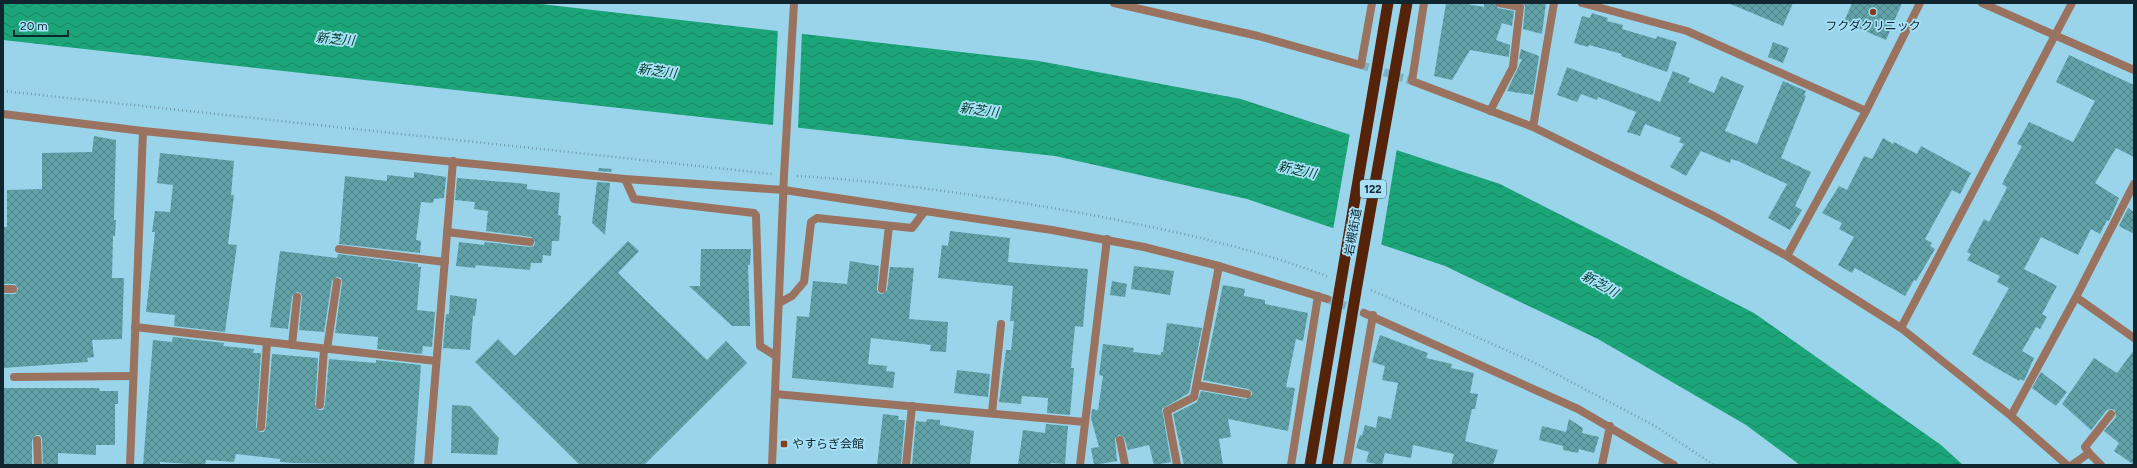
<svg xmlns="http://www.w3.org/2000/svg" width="2137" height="468" font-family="Figtree,'Noto Sans JP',sans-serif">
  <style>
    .water { fill: url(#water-waves) }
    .pier { fill: #9ad4eb }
    .building { fill: url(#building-cross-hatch) }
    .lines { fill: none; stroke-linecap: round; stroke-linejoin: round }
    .minor-tunnel { stroke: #7eb1c5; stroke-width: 8; stroke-dasharray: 8 4; stroke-linecap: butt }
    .tertiary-tunnel { stroke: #7eb1c5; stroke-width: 8; stroke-dasharray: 8 4; stroke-linecap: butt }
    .path { stroke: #6d9cae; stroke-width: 2.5; stroke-dasharray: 1 3; stroke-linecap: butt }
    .service { stroke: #9a7260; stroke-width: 8 }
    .minor { stroke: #9a7260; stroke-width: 8 }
    .tertiary { stroke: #9a7260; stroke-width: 8 }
    .trunk { stroke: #55220a; stroke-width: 11 }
    .poi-dot { fill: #863f1c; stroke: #a7e1f8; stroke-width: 1.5 }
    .labels { text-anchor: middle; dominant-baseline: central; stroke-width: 3.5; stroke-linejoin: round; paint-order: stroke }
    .shield { fill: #a7e1f8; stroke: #3d5e6b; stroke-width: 1 }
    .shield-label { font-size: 11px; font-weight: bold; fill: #0f262f }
    .poi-label { font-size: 12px; fill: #0f262f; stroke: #a7e1f8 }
    .street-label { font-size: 12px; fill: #0f262f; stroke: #a7e1f8 }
    .water-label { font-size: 13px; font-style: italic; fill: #033b29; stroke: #a7e1f8 }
  </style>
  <defs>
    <pattern id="water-waves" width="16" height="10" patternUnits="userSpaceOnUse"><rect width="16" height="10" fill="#1ba578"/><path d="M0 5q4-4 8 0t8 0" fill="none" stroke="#168663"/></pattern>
    <pattern id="building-cross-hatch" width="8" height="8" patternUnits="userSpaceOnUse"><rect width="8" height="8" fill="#61a2a9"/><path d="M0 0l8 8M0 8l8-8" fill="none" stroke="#4e848a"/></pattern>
  </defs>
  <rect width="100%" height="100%" fill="#9ad4eb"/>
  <path class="water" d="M3,3H532L1039,61L1241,99L1500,184L1754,313L1941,445L1963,465H1800L1746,425L1598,339L1445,266L1247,199L1055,156L3,40Z"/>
  <path class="pier" d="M778,28L802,31L798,129L773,126Z
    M1350,133L1397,148L1381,246L1333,230Z"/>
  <path class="building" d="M1446,3H1461L1484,7V3H1494L1498,8L1514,11L1512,26L1502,23L1496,40L1510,45L1509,57L1470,50L1452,80L1434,76Z
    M1524,3H1546L1542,34L1523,29L1525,8Z
    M1728,3H1793L1783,26Z
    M1852,3H1902L1886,40L1844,22Z
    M1592,13L1608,18L1607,21L1623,25L1622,29L1656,39L1657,36L1677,42L1667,72L1621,56L1622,54L1589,45L1588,47L1574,43L1582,16L1590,18Z
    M1773,42L1789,48L1783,63L1768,57Z
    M1521,49L1539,56L1533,95L1507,91L1522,59H1519Z
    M2069,55L2134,85V157L2116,148L2095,183L2119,198L2109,221L2107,220L2100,234L2091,229L2078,255L2041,237L2024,269L2057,286L2042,314L2047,317L2040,329L2036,327L2022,351L2034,358L2024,381L2020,379L2019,381L1972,354L2009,288L1997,282L2000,276L1967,260L1971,254L1967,252L1984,219L1989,222L2004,194L2007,187L2002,184L2022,146L2017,144L2029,122L2073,142L2095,101L2056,82Z
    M1567,67L1660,102L1673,71L1690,78L1688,82L1714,93L1721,76L1744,86L1725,131L1757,144L1783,81L1806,91L1804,95L1806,96L1781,158L1811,172L1795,206L1802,210L1790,230L1768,218L1787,184L1738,161L1731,159L1730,163L1701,151L1686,176L1670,167L1684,144L1679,142L1681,138L1645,124L1640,136L1627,132L1636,112L1598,97L1597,100L1581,94L1577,102L1557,95Z
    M94,136L116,140L114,220H116L115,236H113L112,278H124L122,339L92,340L94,357L87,358L88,362L3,368V294H15L18,289L15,284H3V227H7V190L42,189V153L92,152Z
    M1883,138L1893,144L1894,142L1917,154L1921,146L1971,173L1960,194L1952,190L1925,239L1932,243L1930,246L1935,249L1916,281L1914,280L1905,296L1855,268L1852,273L1838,265L1854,237L1839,229L1842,223L1822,213L1839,186L1847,190L1864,156L1872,159Z
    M160,153L234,161L231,195H234L228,244L237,245L225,332L174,326L175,315L146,312L155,232H152L155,211L170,212L173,185L157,183Z
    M599,168L612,169L611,172L598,171Z
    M414,172L446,177L444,198L434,199L433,203L421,202L416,240L421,241L420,253L339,244L345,176L387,181V175L414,178Z
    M457,178L527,184V189L560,193L558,215L561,216L559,241H552L551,256L543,255L542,263H531L530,270L476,265L475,268L456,266L459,242L484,245L485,242L529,247L534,246L535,242L531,237L486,231L488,211L474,209L475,202L455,200Z
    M597,182L610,183L605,235L592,223Z
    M2128,208L2134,212V234L2119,226Z
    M950,231L1010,238L1008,262L1088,269L1083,327L1075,326L1071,368H1074L1070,415L1047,413L1048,398L1022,396L1021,404L999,402L1006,350H1011L1014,321H1010L1013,286L938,278L942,245L948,246Z
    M628,241L639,251L618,273L707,360L726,341L747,363L644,465H580L475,362L498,339L515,356Z
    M701,249H751L750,265H748L750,326H732L689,286H700Z
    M280,251L337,258L338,254L418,264V267H421L417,310L435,312L432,347L423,346L422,354L377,349L378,337L335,333L342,283L341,278L337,277L332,281L324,332L299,330L302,297L301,293L297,292L292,296L288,329L270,327Z
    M850,261L879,266L877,289L878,293L882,294L887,290L890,267L914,268L909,319L948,322L946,352L930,351L931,345L871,338L868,364L887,366L886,371L895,372L893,388L792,378L797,316L809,317L813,281L847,284Z
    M1134,266L1174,271L1170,295L1131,289Z
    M1112,281L1127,284L1125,297L1110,295Z
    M1223,285L1245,289L1244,296L1265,300V304L1308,313L1303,341L1296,339L1286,387L1295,388L1288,431L1228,419L1231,437L1219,439L1223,465H1184L1173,414L1197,402L1201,391L1246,399L1252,395V392L1248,389L1203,380Z
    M450,295L477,299L475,316H473L470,350L443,348L446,314H449Z
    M1167,323L1202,328L1189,393L1162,409L1171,462L1154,465L1149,445L1128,450L1124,437L1119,435L1115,439L1117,461L1094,465L1091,448L1099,447L1091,418L1092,409L1098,410L1103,376L1099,375L1103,344L1134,348L1133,352L1161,355V352H1163Z
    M1380,335L1428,353L1426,358L1452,364L1451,368L1474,373L1470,393L1478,394L1475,409H1472L1465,441L1498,450L1493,465H1451L1454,454L1413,445L1411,458L1385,453L1382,465L1366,462L1369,452L1356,448L1360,435L1362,436L1365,425L1376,428L1378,416L1391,419L1398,383L1382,380L1385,366L1372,362Z
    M173,337L224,343L223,346L254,349L253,353H261L256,427L260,432H264L266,427L272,354L318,358L315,405L319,410H323L325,405L329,359L376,363V360L421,365L414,465L294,463L280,462V459L236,454L234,462L206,460L205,465L160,462V465H143L153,340L172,342Z
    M2134,350V465L2114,451L2119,443L2104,431L2116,417L2115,410L2111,409L2107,410L2091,430L2062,404L2094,358L2117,373Z
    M957,370L990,374L988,397L954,393Z
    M2041,372L2067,392L2056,406L2032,388Z
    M3,388H99L100,391H118V404H115V445H96V455L58,453V465H43L42,439L40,435H36L32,440V465H3Z
    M452,405L470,406L499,438L497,455L451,453Z
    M883,414L899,416L898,420H905L901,465H877Z
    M927,419L940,420V425L974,431L970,465H912L916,421L926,422Z
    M1569,419L1583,428L1582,433L1599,437L1594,453L1579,449L1578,453L1563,450V446L1539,440L1542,426L1566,432Z
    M1046,424L1068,426L1065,464L1051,463L1050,465H1018L1023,430L1045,433Z"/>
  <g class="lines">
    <path class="minor-tunnel" d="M1361,65L1412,81"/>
    <path class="tertiary-tunnel" d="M1327,299L1364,313"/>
    <path class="path" d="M3,91L772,174
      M797,176C884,181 971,194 1058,209C1148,225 1241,244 1327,276
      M1371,290L1535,363L1655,426L1714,465"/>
    <path class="service" d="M1490,111L1513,67L1520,7L1499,3
      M447,232L530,242
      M339,249L445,262
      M3,289H13
      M882,289L889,226
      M292,345L297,297
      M327,349L337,282
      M14,377L133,376
      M1197,385L1247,394
      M320,405L324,349
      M992,413L1001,324
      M261,427L267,342
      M37,440L38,465
      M1120,440L1125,465
      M2089,453L2085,447L2111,414
      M906,465L912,406
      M1177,465L1167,411L1194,397L1219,266"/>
    <path class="minor" d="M1114,3L1258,36L1361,65L1372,3
      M1424,3L1412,81L1533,127L1712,215L1787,256L1901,328L2011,416L2067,465
      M1582,3L1687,31L1866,111
      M1533,127L1554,3
      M625,179L634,199L754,213L756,215L760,346L776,356
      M1787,256L1866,111L1920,3
      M2076,297L2134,338
      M779,303L792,296L804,282L811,222L817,218L912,228L924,212
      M135,327L436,361
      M775,394L1085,422
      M2011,416L2076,297L2134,184
      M428,465L453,161
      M1080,465L1107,239
      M1291,465L1318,296
      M1347,465L1373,315
      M1602,465L1610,426
      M2072,465L2089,453L2101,465"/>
    <path class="tertiary" d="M1982,3L2134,70
      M3,114L143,131L625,179L784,190L1052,230L1144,247L1219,266L1327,299
      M1364,313L1578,409L1674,465
      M1901,328L2072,3
      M130,465L143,131
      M772,465L784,175L794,3"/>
    <path class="trunk" d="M1310,465L1388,3
      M1327,465L1357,285L1407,3"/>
  </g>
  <g class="poi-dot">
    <circle cx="1873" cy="12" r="4"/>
    <rect x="780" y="440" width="8" height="8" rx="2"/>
  </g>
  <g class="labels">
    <rect class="shield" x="1360" y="180" width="26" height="18" rx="3"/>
    <g class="shield-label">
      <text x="1373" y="189">122</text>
    </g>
    <g class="poi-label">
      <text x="1873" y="26">フクダクリニック</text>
      <text x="792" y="444" text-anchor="start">やすらぎ会館</text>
    </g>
    <g class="street-label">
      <text transform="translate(1353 232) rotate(-80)">岩槻街道</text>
    </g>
    <g class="water-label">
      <text transform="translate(335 39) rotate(5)">新芝川</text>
      <text transform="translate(657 71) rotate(7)">新芝川</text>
      <text transform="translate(979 110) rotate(7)">新芝川</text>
      <text transform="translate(1297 170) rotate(12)">新芝川</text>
      <text transform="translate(1600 284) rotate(29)">新芝川</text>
    </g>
  </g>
  <rect width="2137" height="468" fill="none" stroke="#0f262f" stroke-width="8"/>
  <path d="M14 30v6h54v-6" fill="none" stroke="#0f262f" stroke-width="2"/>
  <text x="20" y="30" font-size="12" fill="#0f262f" stroke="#a7e1f8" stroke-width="3" paint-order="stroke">20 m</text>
</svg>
